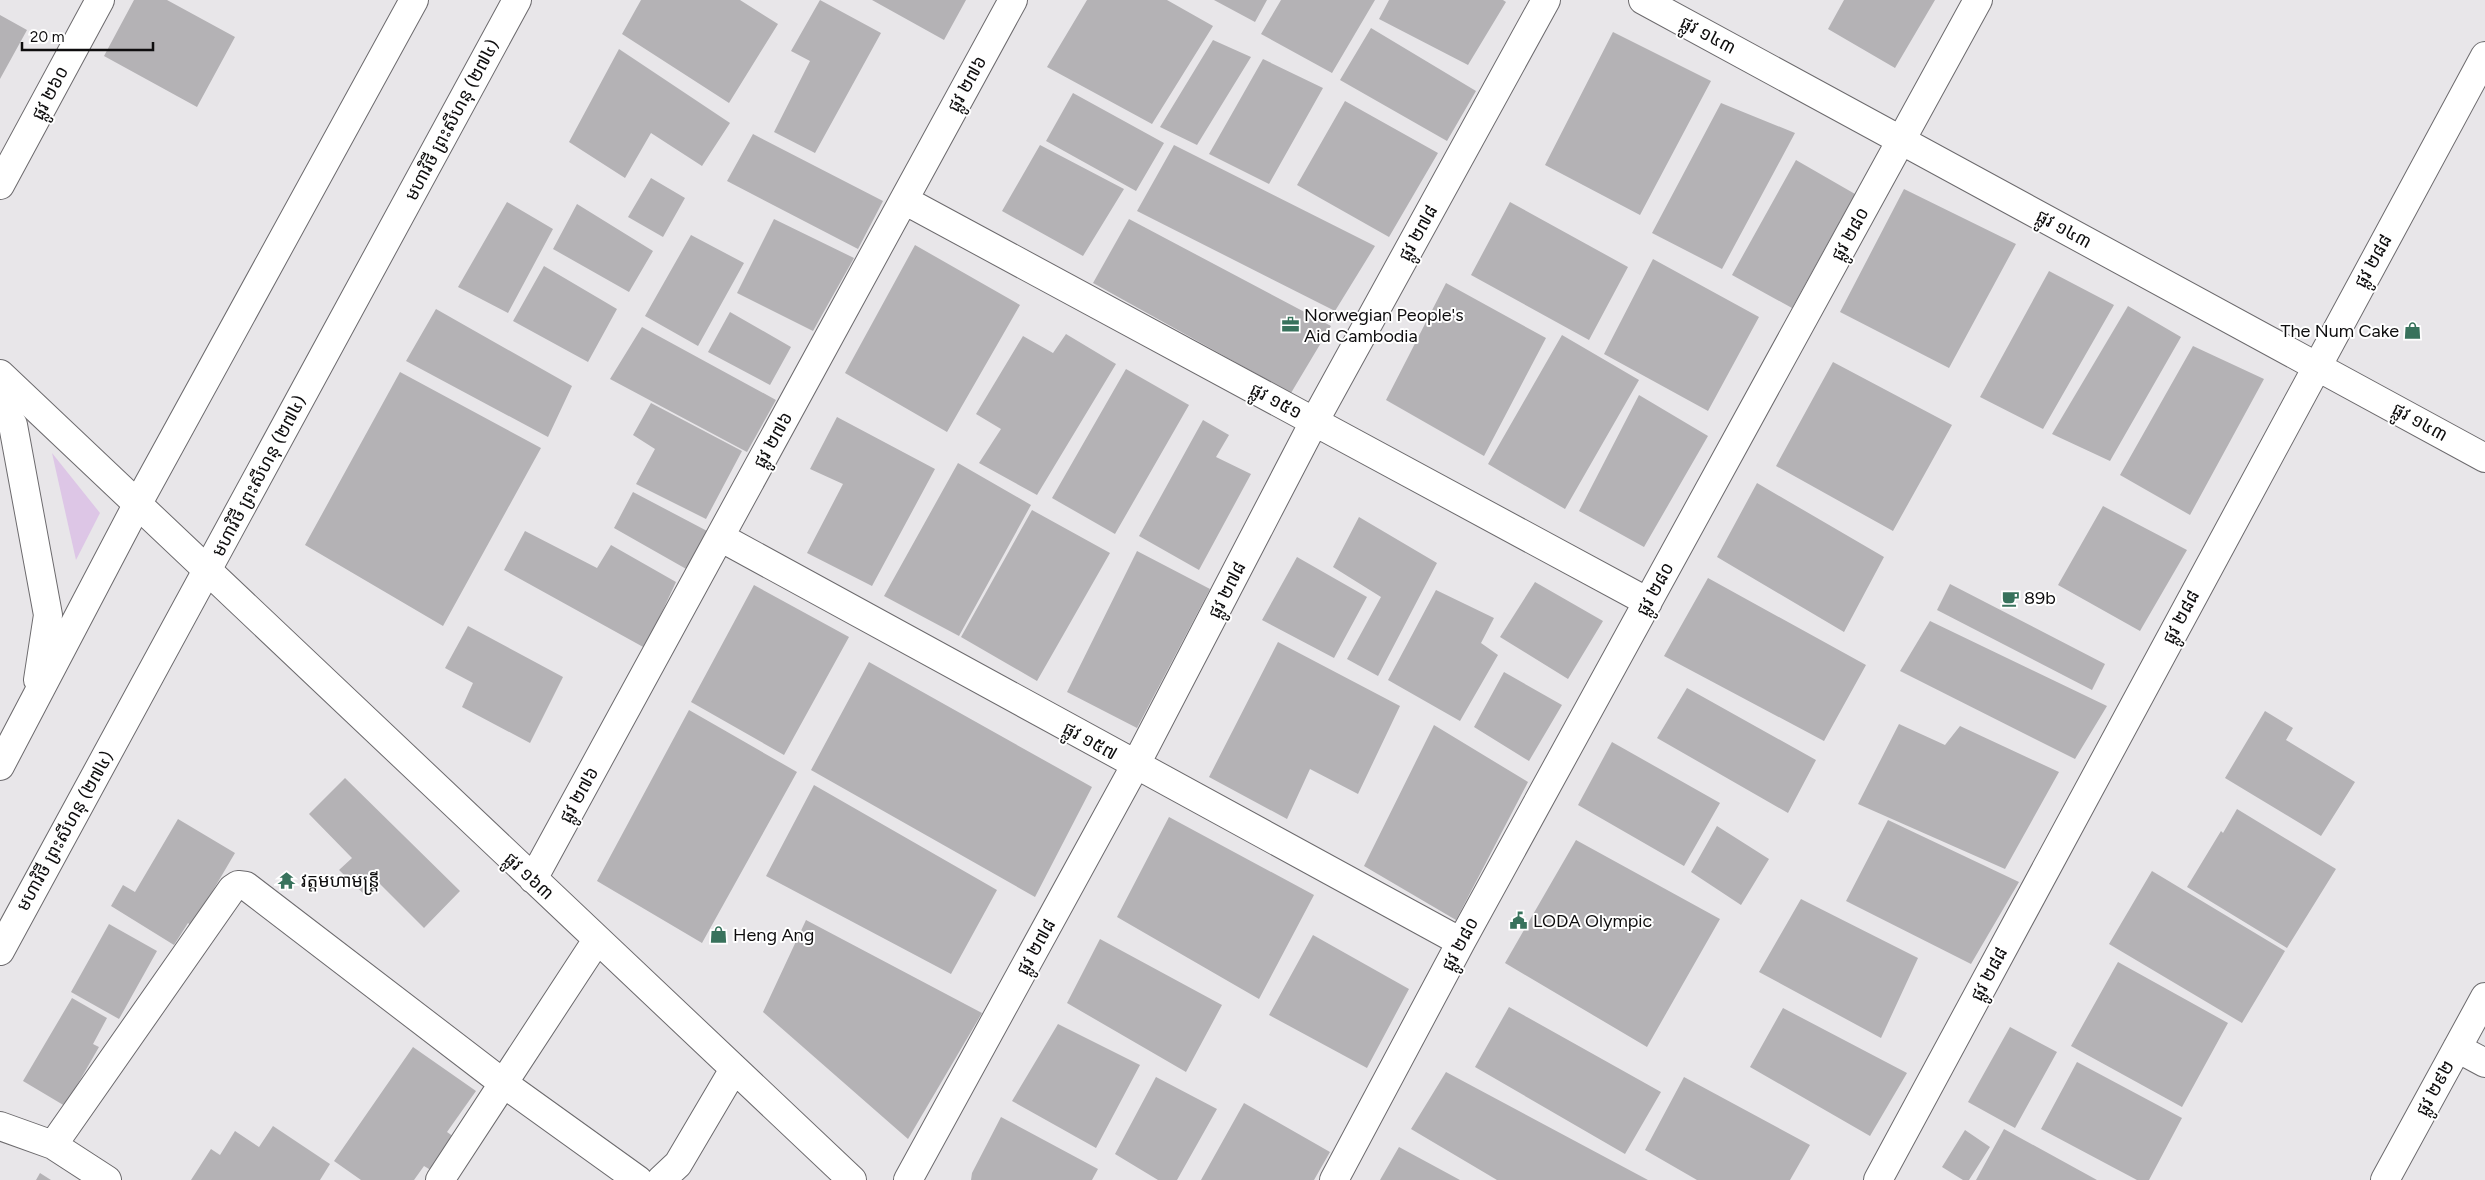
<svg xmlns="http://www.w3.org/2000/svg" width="2485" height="1180" font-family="Figtree,'Noto Sans Khmer',sans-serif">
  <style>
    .green { fill: #ddc6e6 }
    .building { fill: #b4b2b5 }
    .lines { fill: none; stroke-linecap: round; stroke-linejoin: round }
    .minor-casing { stroke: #6c6a6d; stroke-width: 30 }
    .major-casing { stroke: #6c6a6d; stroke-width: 30 }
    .minor { stroke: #fff; stroke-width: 28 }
    .major { stroke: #fff; stroke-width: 28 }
    .labels { text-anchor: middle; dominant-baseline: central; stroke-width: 4; stroke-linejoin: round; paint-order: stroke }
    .street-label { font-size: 18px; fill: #0e0d0e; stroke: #fff }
    .poi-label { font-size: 18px; fill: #0e0d0e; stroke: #fff; text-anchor: start }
  </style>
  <rect width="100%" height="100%" fill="#e8e6e9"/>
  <path class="green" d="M52,453L100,513L76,560Z"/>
  <path class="building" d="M134,0H167L235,37L197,107L104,56Z
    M641,0H740L778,24L729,103L622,34Z
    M820,0L881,33L815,153L774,132L810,61L791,51Z
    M872,0H966L944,40Z
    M1087,0H1167L1213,26L1152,124L1047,67Z
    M1214,0H1267L1255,22Z
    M1281,0H1375L1332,73L1261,34Z
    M1389,0H1503L1506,2L1468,65L1379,19Z
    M1844,0H1935L1895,68L1828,29Z
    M0,15L27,30L0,79Z
    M1371,28L1476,91L1447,141L1340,80Z
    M1613,32L1711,81L1640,215L1545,165Z
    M1213,40L1251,57L1197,145L1160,127Z
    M619,49L730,123L702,166L651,133L625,178L569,142Z
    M1263,59L1323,88L1269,184L1209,154Z
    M1073,93L1164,143L1136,191L1046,141Z
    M1345,101L1438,153L1389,237L1297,185Z
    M1721,103L1795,133L1722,269L1652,233Z
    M753,134L883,201L858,249L727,181Z
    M1040,145L1124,189L1083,256L1002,211Z
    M1174,145L1375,246L1335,311L1137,211Z
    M1796,160L1855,194L1792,308L1732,275Z
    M651,178L685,198L663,237L628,217Z
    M1904,189L2016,244L1949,368L1840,312Z
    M507,202L553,229L508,313L458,287Z
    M1510,202L1628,267L1589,340L1471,275Z
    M577,204L653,251L629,292L553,249Z
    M774,219L854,258L813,331L737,293Z
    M1129,219L1331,326L1291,393L1093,283Z
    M691,235L744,263L698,346L645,316Z
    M915,245L1020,305L947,432L845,373Z
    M1653,259L1759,317L1708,411L1604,354Z
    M544,266L617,309L588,362L513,321Z
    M2049,271L2114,305L2043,429L1980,397Z
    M1446,283L1546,338L1484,456L1386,400Z
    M2128,306L2181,337L2110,461L2052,434Z
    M436,309L572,386L548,437L406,361Z
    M730,312L791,347L770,385L708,352Z
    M642,327L776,400L747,452L610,379Z
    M1066,334L1116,364L1037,495L979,463L1001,429L976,414L1023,336L1053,353Z
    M1562,335L1639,380L1565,509L1488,464Z
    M2193,346L2264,379L2190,515L2120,475Z
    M1833,362L1952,425L1893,531L1776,466Z
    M1126,369L1189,405L1115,534L1052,498Z
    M400,372L541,448L443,626L305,545Z
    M1639,395L1708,436L1644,547L1579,511Z
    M651,403L742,451L706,519L636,484L655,449L633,435Z
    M837,417L935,469L872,586L807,553L843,484L810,469Z
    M1203,420L1229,435L1216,457L1251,474L1199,570L1139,536Z
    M958,463L1031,505L959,636L884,596Z
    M1757,483L1884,557L1844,632L1717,557Z
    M633,492L709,532L688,570L614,528Z
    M2103,506L2187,550L2140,631L2058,585Z
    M1032,510L1110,553L1037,681L961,637Z
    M1359,517L1437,563L1378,676L1347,659L1381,597L1333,567Z
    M525,531L597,568L611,545L676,582L645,648L504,570Z
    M1137,551L1210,589L1137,728L1067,692Z
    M1297,557L1367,597L1334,658L1262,620Z
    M1708,578L1866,665L1824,741L1664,656Z
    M1535,582L1603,621L1568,679L1500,637Z
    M1950,584L2105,664L2092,690L1937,610Z
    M754,585L849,637L784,755L691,702Z
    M1436,590L1494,618L1481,643L1498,655L1460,721L1388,680Z
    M1930,621L2107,706L2075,759L1900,671Z
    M468,626L563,677L530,743L462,707L473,683L445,668Z
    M1278,642L1400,706L1358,794L1310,769L1287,819L1209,777Z
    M869,662L1092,787L1035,897L811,770Z
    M1504,672L1562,705L1529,761L1474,727Z
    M1687,688L1816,760L1788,813L1657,738Z
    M689,710L797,772L702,943L597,881Z
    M2265,711L2293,728L2286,740L2355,782L2321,836L2225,778Z
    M1899,724L1945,745L1960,726L2059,772L2005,869L1858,804Z
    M1434,725L1528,782L1456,920L1364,866Z
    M1612,742L1720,803L1684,866L1578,805Z
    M345,778L460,891L424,928L380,884L367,897L339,870L352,858L309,814Z
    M814,785L997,890L951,974L766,876Z
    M2237,809L2336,869L2287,948L2187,887L2221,831L2223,833Z
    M1169,817L1314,895L1259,999L1117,917Z
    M178,819L235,853L192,926L188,923L174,945L111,906L123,885L135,892Z
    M1888,820L2019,882L1971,964L1846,901Z
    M1717,826L1769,859L1741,905L1691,872Z
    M1576,840L1720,919L1647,1047L1505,963Z
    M2152,871L2285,951L2242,1023L2109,944Z
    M1801,899L1918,958L1881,1038L1759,972Z
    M806,920L982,1013L908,1139L763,1012Z
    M109,924L157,951L119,1019L71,992Z
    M1313,935L1409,989L1367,1068L1269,1015Z
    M1100,939L1222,1005L1186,1072L1067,1003Z
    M2118,962L2228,1023L2182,1107L2071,1046Z
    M72,998L107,1018L93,1044L99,1047L65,1106L23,1081Z
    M1509,1007L1661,1092L1625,1154L1475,1067Z
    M1783,1008L1907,1073L1870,1136L1750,1067Z
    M1058,1024L1140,1065L1096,1148L1012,1101Z
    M2010,1027L2057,1052L2015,1128L1968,1102Z
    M413,1047L476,1091L447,1132L457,1139L434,1172L424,1166L414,1180H361L334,1161Z
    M2077,1062L2182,1118L2149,1180H2137L2041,1129Z
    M1446,1072L1648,1180H1497L1411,1129Z
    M1156,1077L1217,1109L1177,1180H1158L1115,1154Z
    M1684,1077L1810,1145L1790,1180H1697L1645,1150Z
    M1244,1103L1330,1152L1314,1180H1201Z
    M1001,1117L1098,1169L1092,1180H971L972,1173Z
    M273,1126L330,1164L320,1180H191L211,1149L220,1155L235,1131L259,1147Z
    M2004,1129L2097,1180H1976Z
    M1965,1130L1990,1147L1969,1180H1963L1942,1167Z
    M1399,1147L1460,1180H1380Z
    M40,1173L51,1180H36Z"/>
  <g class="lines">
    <defs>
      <path id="minor" d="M1643,0L2485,458
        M0,185L100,0
        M904,200L1648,602
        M0,374L852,1180
        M720,537L1461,942
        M533,879L1013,0
        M2457,1048L2485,1063
        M0,1126L53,1145
        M107,1180L53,1145L232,889L238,885L246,886L503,1083L638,1180
        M440,1180L597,940
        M661,1180L678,1164L734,1069
        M908,1180L1135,766L1314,422L1546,0
        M1334,1180L1461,942L1978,0
        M1878,1180L2485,56
        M2385,1180L2485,997"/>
      <path id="major" d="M0,402L13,425L48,615L38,680
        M0,766L137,505L414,0
        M0,951L517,0"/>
    </defs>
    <use href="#minor" class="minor-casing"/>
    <use href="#major" class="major-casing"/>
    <use href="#minor" class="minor"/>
    <use href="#major" class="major"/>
  </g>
  <defs>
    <symbol id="office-bare" viewBox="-9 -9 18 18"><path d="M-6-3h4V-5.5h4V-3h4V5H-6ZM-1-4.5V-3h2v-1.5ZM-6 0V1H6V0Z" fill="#38725c" stroke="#fff" stroke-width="2.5" paint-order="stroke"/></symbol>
    <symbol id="shop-bare" viewBox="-9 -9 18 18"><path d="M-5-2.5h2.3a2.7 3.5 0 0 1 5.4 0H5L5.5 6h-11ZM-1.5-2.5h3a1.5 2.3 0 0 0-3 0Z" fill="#38725c" stroke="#fff" stroke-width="2.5" paint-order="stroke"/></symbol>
    <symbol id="cafe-bare" viewBox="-9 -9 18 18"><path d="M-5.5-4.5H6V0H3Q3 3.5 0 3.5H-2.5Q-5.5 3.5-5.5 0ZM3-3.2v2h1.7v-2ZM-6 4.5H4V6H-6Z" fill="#38725c" stroke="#fff" stroke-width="2.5" paint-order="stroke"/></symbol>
    <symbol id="temple-bare" viewBox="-9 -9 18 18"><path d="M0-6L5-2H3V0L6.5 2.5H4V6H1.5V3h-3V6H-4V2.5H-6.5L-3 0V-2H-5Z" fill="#38725c" stroke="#fff" stroke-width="2.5" paint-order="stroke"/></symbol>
    <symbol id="civic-bare" viewBox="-9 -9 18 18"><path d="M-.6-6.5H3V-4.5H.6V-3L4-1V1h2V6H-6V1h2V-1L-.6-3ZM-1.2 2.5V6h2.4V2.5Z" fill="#38725c" stroke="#fff" stroke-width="2.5" paint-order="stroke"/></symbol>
  </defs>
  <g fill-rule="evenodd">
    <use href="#office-bare" x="1278" y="312" width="25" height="25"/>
    <use href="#shop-bare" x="2400" y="318" width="25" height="25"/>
    <use href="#cafe-bare" x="1998" y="586" width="25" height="25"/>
    <use href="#temple-bare" x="274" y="868" width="25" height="25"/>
    <use href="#civic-bare" x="1506" y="908" width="25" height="25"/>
    <use href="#shop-bare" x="706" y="922" width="25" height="25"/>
  </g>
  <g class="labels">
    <g class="street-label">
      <text transform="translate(1708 35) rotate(28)">ផ្លូវ ១៤៣</text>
      <text transform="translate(967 84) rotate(-61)">ផ្លូវ ២៧៦</text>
      <text transform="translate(50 93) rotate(-62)">ផ្លូវ ២៦០</text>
      <text transform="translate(452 120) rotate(-62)">មហាវិថី ព្រះសីហនុ (២៧៤)</text>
      <text transform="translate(2064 229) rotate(29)">ផ្លូវ ១៤៣</text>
      <text transform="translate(1418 233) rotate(-61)">ផ្លូវ ២៧៨</text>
      <text transform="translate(1850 234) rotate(-61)">ផ្លូវ ២៨០</text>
      <text transform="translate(2373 261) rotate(-61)">ផ្លូវ ២៨៨</text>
      <text transform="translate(1276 401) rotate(28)">ផ្លូវ ១៥១</text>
      <text transform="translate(2420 422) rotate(29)">ផ្លូវ ១៤៣</text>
      <text transform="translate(773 440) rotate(-61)">ផ្លូវ ២៧៦</text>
      <text transform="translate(259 476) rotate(-62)">មហាវិថី ព្រះសីហនុ (២៧៤)</text>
      <text transform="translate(1655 589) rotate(-61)">ផ្លូវ ២៨០</text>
      <text transform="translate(1227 590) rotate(-63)">ផ្លូវ ២៧៨</text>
      <text transform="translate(2181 617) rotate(-62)">ផ្លូវ ២៨៨</text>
      <text transform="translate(1090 741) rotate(29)">ផ្លូវ ១៥៧</text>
      <text transform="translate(579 795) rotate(-61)">ផ្លូវ ២៧៦</text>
      <text transform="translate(65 831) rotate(-61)">មហាវិថី ព្រះសីហនុ (២៧៤)</text>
      <text transform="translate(529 876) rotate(43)">ផ្លូវ ១៦៣</text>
      <text transform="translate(1460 944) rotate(-62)">ផ្លូវ ២៨០</text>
      <text transform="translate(1036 947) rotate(-61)">ផ្លូវ ២៧៨</text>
      <text transform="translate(1989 974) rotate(-62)">ផ្លូវ ២៨៨</text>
      <text transform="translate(2435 1088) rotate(-61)">ផ្លូវ ២៩២</text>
    </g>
    <g class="poi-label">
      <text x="1304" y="315">Norwegian People's<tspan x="1304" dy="21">Aid Cambodia</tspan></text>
      <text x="2399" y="331" text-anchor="end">The Num Cake</text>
      <text x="2024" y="598">89b</text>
      <text x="301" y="881">វត្តមហាមន្រ្តី</text>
      <text x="1533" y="921">LODA Olympic</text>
      <text x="733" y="935">Heng Ang</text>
    </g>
  </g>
  <path d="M22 42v8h131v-8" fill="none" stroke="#0e0d0e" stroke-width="2.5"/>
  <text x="30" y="42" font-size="15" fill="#0e0d0e" stroke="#ffffff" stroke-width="4" paint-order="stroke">20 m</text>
</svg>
